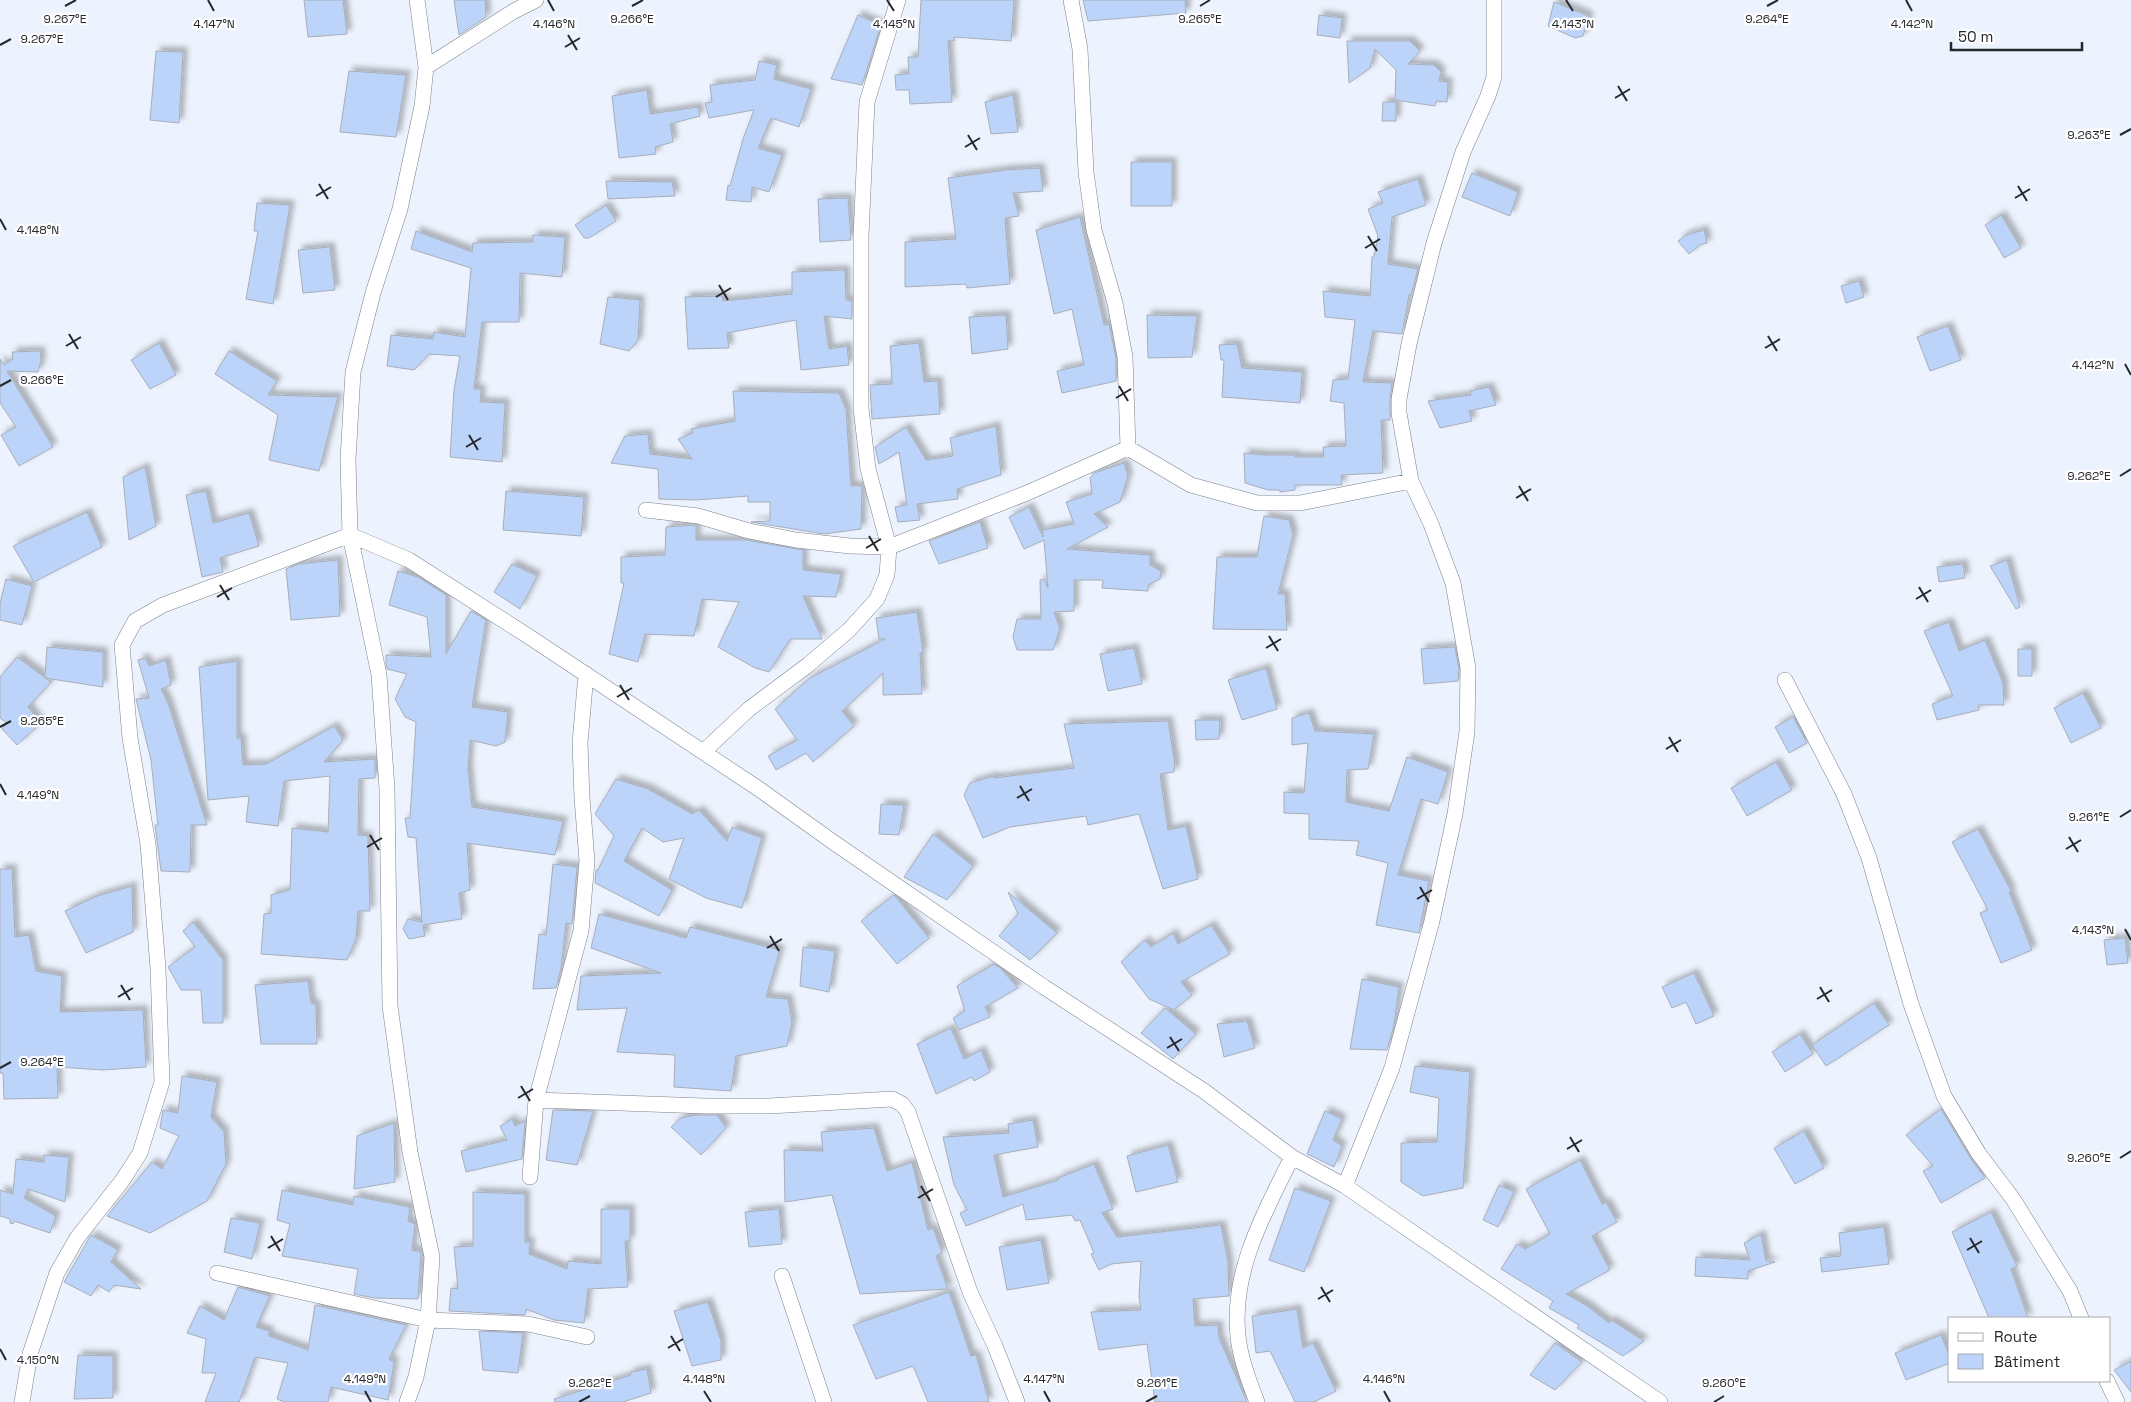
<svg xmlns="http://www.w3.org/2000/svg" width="2131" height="1402" font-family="'Space Grotesk',sans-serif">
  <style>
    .building { fill: #bcd4fa; stroke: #a7aeb8; filter: url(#shadow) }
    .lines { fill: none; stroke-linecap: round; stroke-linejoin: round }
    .minor-casing { stroke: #7c828b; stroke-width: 16 }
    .minor { stroke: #fff; stroke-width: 15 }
    .ticks { fill: none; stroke: #26282c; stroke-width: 2 }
    .ticks-label { font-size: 12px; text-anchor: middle; fill: #26282c; stroke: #fff; stroke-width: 4.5; stroke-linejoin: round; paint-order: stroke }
  </style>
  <defs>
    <filter id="shadow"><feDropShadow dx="4.5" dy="-4.5" stdDeviation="2.5" flood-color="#0004"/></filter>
  </defs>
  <rect width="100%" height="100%" fill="#edf3fe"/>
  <path class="building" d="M304,0H343L347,34L308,37Z
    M454,0H485L486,17L459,35Z
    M921,0H1014L1011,41L954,37V41L948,40L952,102L910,104L909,90H896L895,75L909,74L908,57H918Z
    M1083,0H1185L1186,13L1088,21Z
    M1554,2L1589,16L1583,36L1575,38L1548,26Z
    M858,15L881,25L862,85L831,79Z
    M1319,15L1342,18L1340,38L1317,35Z
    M1347,41H1410L1420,51L1408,64L1434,65L1441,72L1439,81L1448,82L1447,102L1436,101L1435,106L1395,100L1396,70L1375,49L1370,68L1349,83Z
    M156,51L183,52L179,123L150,120Z
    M759,61L777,65L774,79L811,89L799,127L771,118L758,148L782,155L769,192L752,187L751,202L726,200L728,185L730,186L743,139L754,110L709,118L705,103L712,102L710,85L755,80Z
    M349,71L406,75L396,137L340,132Z
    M647,90L650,114L698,107L700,116L670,124L673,142L655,147L656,154L619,158L612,96Z
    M1013,95L1018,132L991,134L985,102Z
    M1383,102H1396V121H1382Z
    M1131,162H1172V206H1131Z
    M1040,168L1043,191L1013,193L1019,216L1005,218L1010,284L967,288L966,284L905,287V242L956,239L948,178L1006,170Z
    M1472,173L1518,192L1510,216L1462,197Z
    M1418,179L1426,205L1392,217L1388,264L1418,269L1411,295H1409L1402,334L1373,331L1363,382L1392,383L1390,399V420H1381L1383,473L1341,475L1342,485H1295V490L1280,492V490H1268L1245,483L1244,453L1264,455H1295V457H1324L1323,447L1346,446L1344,403L1330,401L1333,380L1348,379L1355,320L1325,317L1323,291L1370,296L1372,257L1374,256L1378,236L1368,209L1383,203L1378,192Z
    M606,181L672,182L675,196L608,199Z
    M848,198L851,240L820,242L818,199Z
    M257,203L290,205L273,304L246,299L258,231H254Z
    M606,205L616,221L589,238H584L575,225Z
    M2001,215L2021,248L2004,258L1985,225Z
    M1080,217L1104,325L1109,324L1116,358V381L1062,393L1057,371L1084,365L1072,309L1054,314L1036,230Z
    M1704,230L1707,243L1700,245L1689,254L1678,241L1686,235Z
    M416,231L472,252L473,243L533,242V235L565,237L562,277L520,273L519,322H482L474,389H481L480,402L505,403L502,462L450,457L454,390L460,356L429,354L414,370L387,366L391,335L433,339L434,332L465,337L471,268L411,249Z
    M330,247L335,290L303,293L298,250Z
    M845,270L846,300L852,301V319L824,316L829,349L847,346L849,365L801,370L796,320L727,333L729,348L688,349L685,297L722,296L723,301L792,294V272Z
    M1859,281L1864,297L1846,303L1841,286Z
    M608,297L640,300L638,340L629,351L600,344Z
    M1006,315L1008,349L972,354L969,317Z
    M1147,315L1197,316L1192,357L1148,358Z
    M1948,326L1961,360L1930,371L1917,337Z
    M159,343L176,375L150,389L131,360Z
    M919,343L924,382L938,381L940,414L872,419L870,385L892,384L890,346Z
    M1237,344L1242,368L1302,372L1300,403L1222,397L1224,360H1221L1219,345Z
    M40,351L41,361L38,372L7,371L53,447L19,466L1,435L16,427L0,403V359L4,365L13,359L12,352Z
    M229,351L277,381L268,395L338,397L319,471L269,460L278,415L215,374Z
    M1489,387L1496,405L1469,411L1472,421L1440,428L1428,401L1471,395L1470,391Z
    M733,391L839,393L846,409L851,486H862L861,529L824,534L751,522L770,521V502H748V496L696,500L659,499L658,469L611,463L625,436L648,434L650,454L692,459L678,439L693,433L691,429L735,421Z
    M996,426L1001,475L957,489L958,499L917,504L920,520L898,522L895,507L907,505L899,452L879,464L875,447L906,427L926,460L953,456L950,438Z
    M1124,463L1128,476L1120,502L1094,514L1108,527L1067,549L1150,555V565L1161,571L1160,579L1149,584L1148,591L1102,588L1103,580H1074V611L1054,612L1060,629L1053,650H1017L1013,637L1017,619H1041L1040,580L1044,579L1048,588L1044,540L1024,549L1009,517L1029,507L1043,537V530L1074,524L1066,502L1092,494L1090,478L1094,473Z
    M145,467L156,526L129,540L123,477Z
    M206,491L213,523L249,513L259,546L220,558L223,572L202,577L186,495Z
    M506,491L584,497L581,536L503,530Z
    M87,512L102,547L34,582L13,546Z
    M1264,516L1289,520L1293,535L1278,594H1285L1287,630L1213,629L1217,557H1257Z
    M980,522L988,548L939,564L929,541Z
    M696,525V540H746L803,550V570L841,574L836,597L803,596L822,639H790L769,672L755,668L718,647L739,602L702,599L694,636L645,634L638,662L609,654L624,583H621V557L665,555L666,527Z
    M338,560L340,616L291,620L286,569L299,564Z
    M2007,560L2020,607L2016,609L1990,566Z
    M512,564L537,576L520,609L494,592Z
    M1963,564L1965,578L1939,582L1937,567Z
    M398,571L418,577L446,595V654L471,611L486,620L472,707L508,712L505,742L496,746L470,740L468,768L472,807L563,821L555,855L467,843L470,890L459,893L462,919L423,925L425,936L409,939L403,929L408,919L422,922L416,838L408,837L405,818H410L416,722L405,717L395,699L407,674L387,669L386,662V655L431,657L427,617L389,605Z
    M6,579L32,586L22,625L0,620V603Z
    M917,612L923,652L920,653L922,694L883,695V673L842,711L854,726L813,762L806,753L776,770L768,756L797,740L775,709L810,678L885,639H879L876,618Z
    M1949,622L1959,651L1985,640L2003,683L2004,705H1978L1979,710L1937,720L1932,704L1953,696L1924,631Z
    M47,647L103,652V687L45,678Z
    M1455,647L1459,669L1458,681L1424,684L1421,649Z
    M1134,648L1142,684L1108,691L1100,654Z
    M2018,649H2032V676H2018Z
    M17,657L51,682L28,707L41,723L17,745L2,729L7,723L0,718V677Z
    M145,658L149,666L166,660L171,685L161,689L168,703L207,825H191L190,872L161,871L155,825H158L151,760L136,699L149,698L138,660Z
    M237,661V738H241L243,765L266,764L334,726L343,740L324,762L375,759V778L359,779L358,835L368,836L370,911H358L356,939L347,960L261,954L264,914L271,913V895L290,890L292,828L328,832L330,776L284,781L278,826L246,822L249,796L208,800L199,667Z
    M1266,668L1277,709L1242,720L1228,680Z
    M2083,693L2101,728L2071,743L2054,708Z
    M1309,713L1315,731L1374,734L1368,769L1347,770L1346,802L1389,811L1407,757L1448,772L1438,804L1421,799L1398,875L1429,881L1419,933L1376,925L1388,863L1356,855L1359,841L1309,839V814L1284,813V792L1304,793L1308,743L1292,745V718Z
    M1793,717L1807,743L1789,753L1775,727Z
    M1195,720H1220L1219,739L1196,740Z
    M1168,721L1175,764L1174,772L1160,774L1168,830L1186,826L1198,879L1163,889L1139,814L1088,825L1086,816L1010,827L983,838L964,795L970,783L994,776V778L1074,768L1064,724Z
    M1776,762L1792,790L1747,816L1731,788Z
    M616,779L648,789L692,814L699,810L727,841L732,827L762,838L742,908L706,898L669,879L684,838L663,842L642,828L624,861L672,890L659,916L595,883L596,870H598L614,836L595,814Z
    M881,804L904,805L899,835L879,834Z
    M1978,829L2011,891L2009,892L2032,950L2001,963L1980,913L1988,910L1952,842Z
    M933,834L973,866L947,900L904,877Z
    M553,864L577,867L572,924L566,923L561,968L556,988L533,989L539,934L546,935Z
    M0,869H12L15,937L29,935L36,971L62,976L60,1012L143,1010L146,1067L103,1070L57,1067L58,1098L4,1099L3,1073H0Z
    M132,886L133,932L86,953L65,911L97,896Z
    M1008,892L1057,933L1030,960L999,936L1018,914Z
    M894,895L929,938L897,964L861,921Z
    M599,914L686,938L690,927L780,950L766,997L788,999L792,1022L787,1046L736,1056L731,1091L674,1087L675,1055L617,1052L627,1008L577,1010L581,976L661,973L591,948Z
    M193,922L223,960V1023H203L201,990H181L168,967L195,947L183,931Z
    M1211,925L1230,954L1181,982L1192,995L1174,1010L1149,999L1121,962L1145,940L1151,947L1173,933L1178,944Z
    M2125,938L2128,963L2107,965L2104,940Z
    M803,947L835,951L829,992L800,986Z
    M994,964L1002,970L1018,988L985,1007L990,1017L959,1030L953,1018L965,1011L957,986Z
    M1694,973L1714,1016L1696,1024L1686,1002L1672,1008L1662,987Z
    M1362,979L1399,987L1394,1025L1387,1050L1350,1049Z
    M308,981L311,1003L316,1005L317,1044H261L255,985Z
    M1874,1003L1889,1025L1826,1066L1812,1045Z
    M1165,1008L1196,1034L1173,1059L1141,1033Z
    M1247,1021L1255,1048L1224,1057L1217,1024Z
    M951,1028L964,1059L981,1050L990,1072L974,1081L972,1077L936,1094L917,1044Z
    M1800,1034L1813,1054L1785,1072L1772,1052Z
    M1415,1066L1470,1072L1463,1188L1423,1196L1401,1182V1143L1437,1142L1439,1098L1410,1092Z
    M182,1076L217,1082L211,1117L224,1132L226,1164L207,1201L150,1233L107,1216L152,1162L162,1169L179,1136L160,1128L163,1110L178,1113Z
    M1941,1109L1971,1159L1985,1178L1941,1203L1923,1171L1933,1166L1906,1135Z
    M553,1110L593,1111L577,1165L546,1160Z
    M1325,1111L1342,1119L1333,1140L1342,1146L1334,1167L1307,1154Z
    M696,1115H717L726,1128L701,1155L671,1127L681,1118Z
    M512,1119L515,1126L525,1121L522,1159L466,1172L461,1151L507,1140L500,1126Z
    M1033,1120L1038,1147L994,1155L1003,1197L1058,1180V1178L1094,1164L1113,1209L1102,1213L1117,1237L1221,1225L1228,1261L1229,1296L1193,1299L1195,1326L1218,1325L1219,1338L1247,1402H1155L1147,1344L1099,1350L1091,1312L1141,1310L1139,1297L1141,1261L1111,1264L1099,1270L1091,1254L1094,1253L1080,1220L1075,1221L1072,1215L1026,1220L1023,1204L966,1226L960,1213L967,1210L954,1185L943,1137L1009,1133L1008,1124Z
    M394,1123L395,1182L354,1189L357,1136Z
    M874,1128L887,1171L912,1162L928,1230L933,1228L942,1252L936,1256L948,1289L860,1294L832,1195L785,1202L784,1150L823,1151L821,1132Z
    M1804,1131L1824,1168L1795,1184L1774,1148Z
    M1168,1145L1178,1182L1136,1192L1127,1156Z
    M44,1155L69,1157L65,1202L28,1189L24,1198L56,1216L50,1233L14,1221L13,1224L10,1223V1219L0,1216V1190L13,1194L16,1159L44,1162Z
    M1580,1160L1602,1204L1606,1202L1617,1222L1592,1236L1610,1270L1566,1294L1586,1305L1609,1323L1611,1320L1644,1341L1623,1356L1577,1328L1579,1325L1549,1308L1553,1301L1501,1269L1517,1244L1525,1249L1550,1234L1526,1189Z
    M1499,1185L1514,1192L1498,1227L1483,1220Z
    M1295,1188L1331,1201L1304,1272L1269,1260Z
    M282,1190L353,1205L354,1196L410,1207L408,1221L415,1224L412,1250L421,1252L418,1299L374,1298L354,1294L358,1269L282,1256L290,1224L277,1220Z
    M473,1192L525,1194V1242H530L529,1254L567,1269L568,1261L601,1264V1209H630V1241H625L628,1287L588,1289L584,1323L554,1320L526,1309L525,1315L449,1311L451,1288L458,1289L454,1247L473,1246Z
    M779,1209L782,1244L749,1247L745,1212Z
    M1991,1212L2017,1266L2011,1269L2028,1318H1989L1952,1232Z
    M231,1218L260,1223L252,1259L224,1252Z
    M1884,1227L1889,1264L1822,1272L1820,1258L1841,1256L1839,1233Z
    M1761,1234L1766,1261L1775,1262L1748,1271V1279L1695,1276L1696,1257L1750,1260L1744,1243Z
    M91,1235L118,1250L111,1262L141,1289L114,1285L109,1292L98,1285L91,1296L64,1282Z
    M1041,1240L1049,1283L1007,1290L999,1247Z
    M238,1287L270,1296L256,1327L269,1331V1336L308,1350L315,1305L406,1325L389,1359L394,1362L388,1400L331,1387L328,1402H284L277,1399L288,1363L255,1357L239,1402H205L216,1373H202L206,1339L187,1333L200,1306L224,1320Z
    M949,1292L971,1356L976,1355L989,1402H928L913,1366L876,1379L853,1325Z
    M708,1302L721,1341V1360L692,1366L674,1311Z
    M1297,1309L1303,1348L1313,1343L1336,1391L1314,1402H1295L1270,1351L1256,1353L1252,1316Z
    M479,1331L523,1333L518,1373L483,1370Z
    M1941,1335L1950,1357V1363L1906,1380L1895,1353Z
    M1555,1343L1582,1362L1555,1390L1530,1375Z
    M78,1355L113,1356V1398L74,1399Z
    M2131,1361V1392L2114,1370Z
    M647,1369L651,1393L623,1402H555L554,1399L631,1375L630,1372Z"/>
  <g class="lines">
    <defs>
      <path id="minor" d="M1071,0L1080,49L1086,172L1094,230L1115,303L1125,357L1128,448
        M426,67L514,11L536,0
        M1411,481L1399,413V399L1409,344L1434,243L1463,152L1488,96L1494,77V0
        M646,510L698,516L749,531L796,540L850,546L889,547L868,469L861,408V236L867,102L898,0
        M1785,680L1844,794L1869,858L1911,1004L1944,1096L1979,1154L2013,1199L2070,1291L2081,1318
        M703,752L749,709L808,665L849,630L877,599L887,575L889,547L1027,493L1128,448L1191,485L1257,503H1300L1411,481L1431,524L1453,583L1468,668L1467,732L1455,814L1432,921L1392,1068L1345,1186
        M536,1100L581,931L587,861L582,798L580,743L586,674
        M530,1177L536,1100L705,1106H769L892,1099L902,1104L908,1112L970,1292L995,1346L1017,1402
        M217,1273L428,1320L528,1324L587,1337
        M782,1276L824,1402
        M2107,1381L2117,1402
        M22,1402L30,1354L57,1273L77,1238L122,1181L140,1153L162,1082L158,968L148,844L130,738L122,645L135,621L163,605L350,535L409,560L528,636L759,789L833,842L1044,987L1204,1091L1292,1157L1345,1186L1660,1402
        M407,1402L416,1377L428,1320L432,1257L410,1152L390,1006L387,789L379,675L350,535L348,460L353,372L373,293L400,209L422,106L426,67L417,0
        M1257,1402C1249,1382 1240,1358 1238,1336C1231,1272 1264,1213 1292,1157"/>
    </defs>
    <use href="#minor" class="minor-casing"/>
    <use href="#minor" class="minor"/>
  </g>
  <path class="ticks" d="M208,0L214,11M548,0L554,11M887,0L894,11M1566,0L1573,11M1906,0L1912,11M65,6L76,0M632,6L643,0M1200,6L1210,0M1767,6L1778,0M568,35L577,50M0,45L11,39M565,47L580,38M1618,86L1627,101M1615,98L1630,89M968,135L977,150M2120,135L2131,129M965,147L980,138M319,184L328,199M2018,186L2027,201M316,196L331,187M2015,198L2030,189M0,219L6,230M1368,236L1377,251M1365,248L1380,239M719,285L728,300M716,297L731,288M69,334L78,349M1768,336L1777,351M66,346L81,337M1765,348L1780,339M2125,364L2131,375M0,386L11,380M1119,386L1128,401M1116,398L1131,389M469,435L478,450M466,447L481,438M2120,476L2131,469M1519,486L1528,501M1516,498L1531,489M869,536L878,551M866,548L881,539M220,585L229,600M1919,587L1928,602M217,597L232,588M1916,599L1931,590M1269,636L1278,651M1266,648L1281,639M620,685L629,700M617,697L632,688M0,727L11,721M1669,737L1678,752M1666,749L1681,740M0,784L6,795M1020,786L1029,801M1017,798L1032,789M2120,817L2131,810M370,835L379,850M2069,837L2078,852M367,847L382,838M2066,849L2081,840M1420,887L1429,902M1417,899L1432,890M2125,929L2131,940M770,936L779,951M767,948L782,939M121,985L130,1000M1820,987L1829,1002M118,997L133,988M1817,999L1832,990M1170,1037L1179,1051M1167,1048L1182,1039M0,1068L11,1062M521,1086L530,1101M518,1098L533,1089M1570,1137L1579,1152M1567,1149L1582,1140M2120,1158L2131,1151M921,1186L930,1201M918,1198L933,1189M271,1236L280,1251M1970,1238L1979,1253M268,1248L283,1239M1967,1250L1982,1241M1321,1287L1330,1302M1318,1299L1333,1290M671,1336L680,1351M668,1348L683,1339M0,1349L6,1360M365,1391L371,1402M704,1391L711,1402M1044,1391L1050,1402M1384,1391L1390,1402M579,1402L590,1396M1146,1402L1157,1396M1714,1402L1724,1396"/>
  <g class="ticks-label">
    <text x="65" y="23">9.267°E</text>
    <text x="632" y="23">9.266°E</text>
    <text x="1200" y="23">9.265°E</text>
    <text x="1767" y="23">9.264°E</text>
    <text x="554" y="28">4.146°N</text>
    <text x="894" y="28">4.145°N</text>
    <text x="1912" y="28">4.142°N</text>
    <text x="214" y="28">4.147°N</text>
    <text x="1573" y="28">4.143°N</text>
    <text x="42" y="43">9.267°E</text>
    <text x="2089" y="139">9.263°E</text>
    <text x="38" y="234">4.148°N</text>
    <text x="2093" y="369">4.142°N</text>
    <text x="42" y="384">9.266°E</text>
    <text x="2089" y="480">9.262°E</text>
    <text x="42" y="725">9.265°E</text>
    <text x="38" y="799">4.149°N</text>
    <text x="2089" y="821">9.261°E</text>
    <text x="2093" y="934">4.143°N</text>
    <text x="42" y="1066">9.264°E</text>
    <text x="2089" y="1162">9.260°E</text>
    <text x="38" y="1364">4.150°N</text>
    <text x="365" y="1383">4.149°N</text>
    <text x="704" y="1383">4.148°N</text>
    <text x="1044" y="1383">4.147°N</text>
    <text x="1384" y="1383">4.146°N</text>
    <text x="590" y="1387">9.262°E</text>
    <text x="1157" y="1387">9.261°E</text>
    <text x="1724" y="1387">9.260°E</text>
  </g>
  <rect x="1948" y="1317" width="162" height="65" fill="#ffffff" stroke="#a8a9ab"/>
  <rect x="1958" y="1333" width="25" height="8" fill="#ffffff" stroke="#a8a9ab"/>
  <text x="1994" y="1342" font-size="15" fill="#26282c">Route</text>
  <rect x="1958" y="1354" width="25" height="15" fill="#bcd4fa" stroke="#a8a9ab"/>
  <text x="1994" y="1367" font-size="15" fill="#26282c">Bâtiment</text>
  <path d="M1951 42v8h131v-8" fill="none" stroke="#26282c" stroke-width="2.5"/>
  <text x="1958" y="42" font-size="15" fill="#26282c" stroke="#ffffff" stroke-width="4" paint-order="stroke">50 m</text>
</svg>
